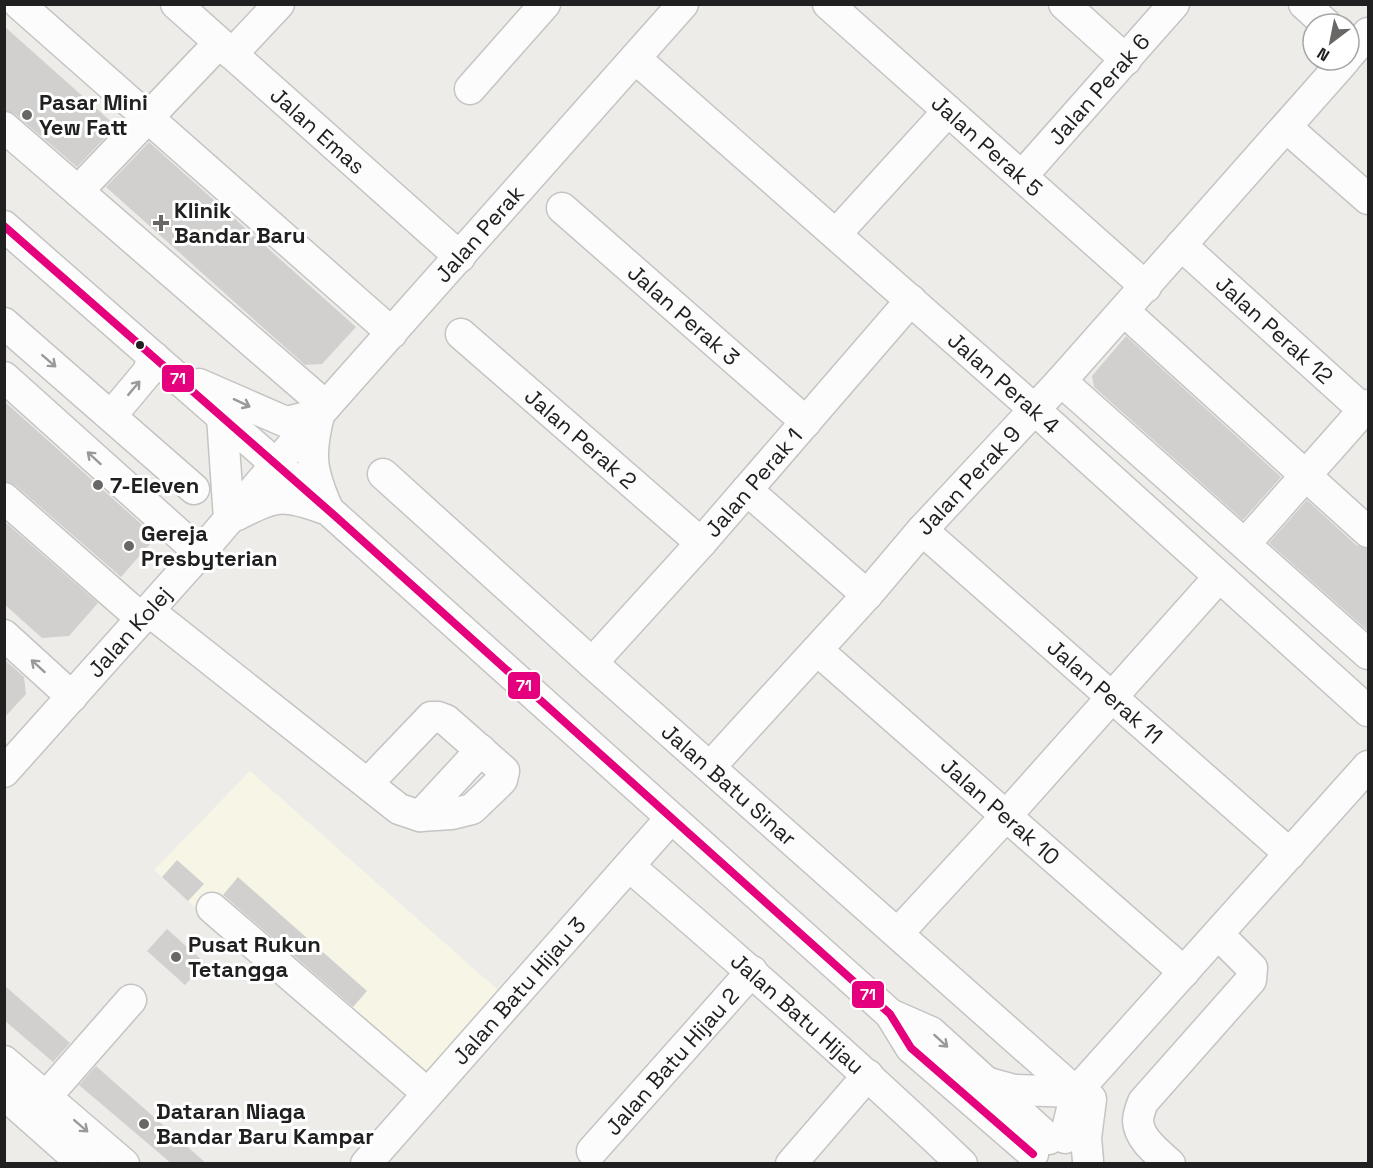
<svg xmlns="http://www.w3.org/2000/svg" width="1373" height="1168" font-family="'Space Grotesk',sans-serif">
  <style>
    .education { fill: #f6f5e6 }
    .building { fill: #d2d0ce }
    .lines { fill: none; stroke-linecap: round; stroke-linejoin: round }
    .minor-casing { stroke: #c5c4c3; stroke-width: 33 }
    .minor { stroke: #fcfcfc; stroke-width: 30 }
    .bus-1-casing { stroke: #fff; stroke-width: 12 }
    .bus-1 { stroke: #e5007d; stroke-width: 8 }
    .oneway { stroke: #999 }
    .poi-dot { fill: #686766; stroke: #fff; stroke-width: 2 }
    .bus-dot { fill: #202020; stroke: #fff; stroke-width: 2 }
    .labels { text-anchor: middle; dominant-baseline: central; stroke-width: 6; stroke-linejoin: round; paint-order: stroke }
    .street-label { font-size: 22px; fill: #202020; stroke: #fff }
    .poi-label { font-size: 22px; font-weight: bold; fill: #202020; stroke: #fff; text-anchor: start }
    .line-badge { stroke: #fff; stroke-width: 2 }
    .badge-label { font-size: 16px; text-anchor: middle; font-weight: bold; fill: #fff }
  </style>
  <rect width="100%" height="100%" fill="#eeece9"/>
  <path class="education" d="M250,771L499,991L405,1097L154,870Z"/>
  <path class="building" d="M4,26L116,126L77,167L15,114L4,110Z
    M149,142L356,327L322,364L305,365L106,187Z
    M1126,336L1281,477L1243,520L1094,387L1092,376Z
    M4,401L149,531L150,544L121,577L15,485L4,481Z
    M1307,500L1356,545L1368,549V631L1269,543Z
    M4,521L98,603L69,636L42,638L4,604Z
    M4,659L24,677L26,694L4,718Z
    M177,860L204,884L188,901L162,877Z
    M238,877L367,991L353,1007L223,895Z
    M167,929L205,963L185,985L147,951Z
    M4,985L70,1043L53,1062L4,1020Z
    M96,1066L207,1164H172L79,1085Z"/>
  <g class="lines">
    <defs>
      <g id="minor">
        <path d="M19,4L392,333"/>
        <path id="s1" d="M176,4L460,257"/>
        <path id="s2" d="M828,4L1146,287"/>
        <path d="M1064,4L1126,60"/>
        <path d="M1304,4L1326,24"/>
        <path d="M232,54L279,4"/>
        <path d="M1349,55L1368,33"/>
        <path id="s3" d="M636,59L1035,410L1368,711"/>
        <path d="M470,89L545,4"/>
        <path d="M4,127L326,406"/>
        <path d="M1286,127L1368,199"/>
        <path id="s4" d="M1022,176L1174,4"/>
        <path d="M78,191L219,43"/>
        <path id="s5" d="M562,208L806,422"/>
        <path d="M4,226L335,516L890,1014L911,1048L1033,1154"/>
        <path d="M836,234L948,111"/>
        <path id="s6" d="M1181,245L1368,414"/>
        <path d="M1124,311L1368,532"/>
        <path d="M4,323L194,489"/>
        <path id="s7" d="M461,334L701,543"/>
        <path d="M4,377L200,553"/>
        <path d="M1061,381L1368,654"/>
        <path d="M199,384L286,422L319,414"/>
        <path d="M319,415C309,455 311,470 327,507"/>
        <path d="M111,416L147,373L154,357"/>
        <path d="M222,416L229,519"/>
        <path id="s8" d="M383,474L592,663L1076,1092"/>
        <path d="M747,490L867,595"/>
        <path d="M4,498L142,619"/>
        <path d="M237,515C275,496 281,493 322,508"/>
        <path id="s9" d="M922,530L1290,854"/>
        <path d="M1245,544L1368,405"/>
        <path d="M149,611L399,809L420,816L481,750"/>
        <path d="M4,635L72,697"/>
        <path id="s10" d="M817,650L1184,972"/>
        <path id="s11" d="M592,663L701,543L911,300"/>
        <path id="s12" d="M710,767L867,595L922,530L1061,381L1345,60"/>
        <path id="s13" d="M4,772L200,553L319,414L683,4"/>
        <path d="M368,783L431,717H438L446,720L504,771L502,780L472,809L452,814L420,816"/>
        <path id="s14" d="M629,866C742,963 854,1061 962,1164"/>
        <path d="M212,908L427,1093"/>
        <path d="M898,933L1006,816L1219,577"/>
        <path d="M890,1014L931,1032L1049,1139"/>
        <path d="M4,1061L124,1164"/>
        <path d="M985,1082L1014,1090L1076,1092"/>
        <path d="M4,1094L83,1164"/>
        <path d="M29,1116L131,1000"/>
        <path d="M1065,1138L1076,1092L1368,766"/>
        <path id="s15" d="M592,1151L752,971"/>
        <path d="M1088,1161L1086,1138L1091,1099"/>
        <path id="s16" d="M366,1164L671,818"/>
        <path d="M791,1164L868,1075"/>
        <path d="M1170,1164C1157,1152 1139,1139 1138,1121C1138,1115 1141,1107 1143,1102L1251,980L1252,968L1218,934"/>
      </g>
    </defs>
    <use href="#minor" class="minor-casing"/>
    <use href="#minor" class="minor"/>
    <defs>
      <path id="bus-1" d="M4,226L335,516L890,1014L911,1048L1033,1154"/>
    </defs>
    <use href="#bus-1" class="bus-1-casing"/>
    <use href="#bus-1" class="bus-1"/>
  </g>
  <defs><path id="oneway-shaft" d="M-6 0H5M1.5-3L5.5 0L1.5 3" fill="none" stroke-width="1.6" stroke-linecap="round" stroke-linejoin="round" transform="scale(1.5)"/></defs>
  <g class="oneway">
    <use href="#oneway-shaft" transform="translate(49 361) rotate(41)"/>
    <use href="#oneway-shaft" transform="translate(134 388) rotate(-50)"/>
    <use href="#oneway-shaft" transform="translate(242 403) rotate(25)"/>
    <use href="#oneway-shaft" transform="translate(94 458) rotate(-138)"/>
    <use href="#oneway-shaft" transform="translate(38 666) rotate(-138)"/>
    <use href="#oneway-shaft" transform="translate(941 1041) rotate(42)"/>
    <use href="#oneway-shaft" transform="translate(81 1126) rotate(41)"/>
  </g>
  <g class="poi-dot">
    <circle cx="27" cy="115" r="6"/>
    <path d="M158 214h6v6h6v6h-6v6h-6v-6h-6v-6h6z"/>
    <circle cx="98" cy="485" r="6"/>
    <circle cx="129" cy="546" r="6"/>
    <circle cx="176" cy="957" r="6"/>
    <circle cx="144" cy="1124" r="6"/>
  </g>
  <circle class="bus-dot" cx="140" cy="345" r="5"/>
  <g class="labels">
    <g class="street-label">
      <text stroke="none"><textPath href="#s4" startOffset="116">Jalan Perak 6</textPath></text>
      <text stroke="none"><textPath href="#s1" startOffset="190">Jalan Emas</textPath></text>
      <text stroke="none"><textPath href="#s2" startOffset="213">Jalan Perak 5</textPath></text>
      <text stroke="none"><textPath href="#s13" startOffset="718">Jalan Perak</textPath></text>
      <text stroke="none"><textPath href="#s5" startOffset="162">Jalan Perak 3</textPath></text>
      <text stroke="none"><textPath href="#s6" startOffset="126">Jalan Perak 12</textPath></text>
      <text stroke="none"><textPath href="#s3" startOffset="490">Jalan Perak 4</textPath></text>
      <text stroke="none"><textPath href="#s7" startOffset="159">Jalan Perak 2</textPath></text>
      <text stroke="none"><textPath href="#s12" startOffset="386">Jalan Perak 9</textPath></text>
      <text stroke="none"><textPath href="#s11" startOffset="242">Jalan Perak 1</textPath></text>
      <text stroke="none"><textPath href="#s13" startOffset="188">Jalan Kolej</textPath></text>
      <text stroke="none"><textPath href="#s9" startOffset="244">Jalan Perak 11</textPath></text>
      <text stroke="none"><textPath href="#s8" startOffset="465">Jalan Batu Sinar</textPath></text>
      <text stroke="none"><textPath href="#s10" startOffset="244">Jalan Perak 10</textPath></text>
      <text stroke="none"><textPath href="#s16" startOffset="231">Jalan Batu Hijau 3</textPath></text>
      <text stroke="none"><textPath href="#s14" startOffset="224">Jalan Batu Hijau</textPath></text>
      <text stroke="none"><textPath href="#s15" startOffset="120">Jalan Batu Hijau 2</textPath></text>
    </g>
    <g class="poi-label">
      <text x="39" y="102">Pasar Mini<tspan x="39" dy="25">Yew Fatt</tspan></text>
      <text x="174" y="210">Klinik<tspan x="174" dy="25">Bandar Baru</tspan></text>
      <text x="110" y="485">7-Eleven</text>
      <text x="141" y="533">Gereja<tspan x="141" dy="25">Presbyterian</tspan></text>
      <text x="188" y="944">Pusat Rukun<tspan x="188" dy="25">Tetangga</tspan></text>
      <text x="156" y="1111">Dataran Niaga<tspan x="156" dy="25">Bandar Baru Kampar</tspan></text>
    </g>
  </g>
  <g class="line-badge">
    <rect x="161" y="364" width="34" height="29" rx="6" fill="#e5007d"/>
    <rect x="507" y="671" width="34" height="29" rx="6" fill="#e5007d"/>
    <rect x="851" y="980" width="34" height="29" rx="6" fill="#e5007d"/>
  </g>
  <g class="badge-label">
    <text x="178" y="384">71</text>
    <text x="524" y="691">71</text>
    <text x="868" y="1000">71</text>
  </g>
  <rect width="1373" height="1168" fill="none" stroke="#202020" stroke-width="12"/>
  <g transform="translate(1331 42) rotate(212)"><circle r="28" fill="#ffffff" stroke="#a6a6a6" stroke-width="1.5"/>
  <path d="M0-4.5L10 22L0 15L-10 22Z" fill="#686766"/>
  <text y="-9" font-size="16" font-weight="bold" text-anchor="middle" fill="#202020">N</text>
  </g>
</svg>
